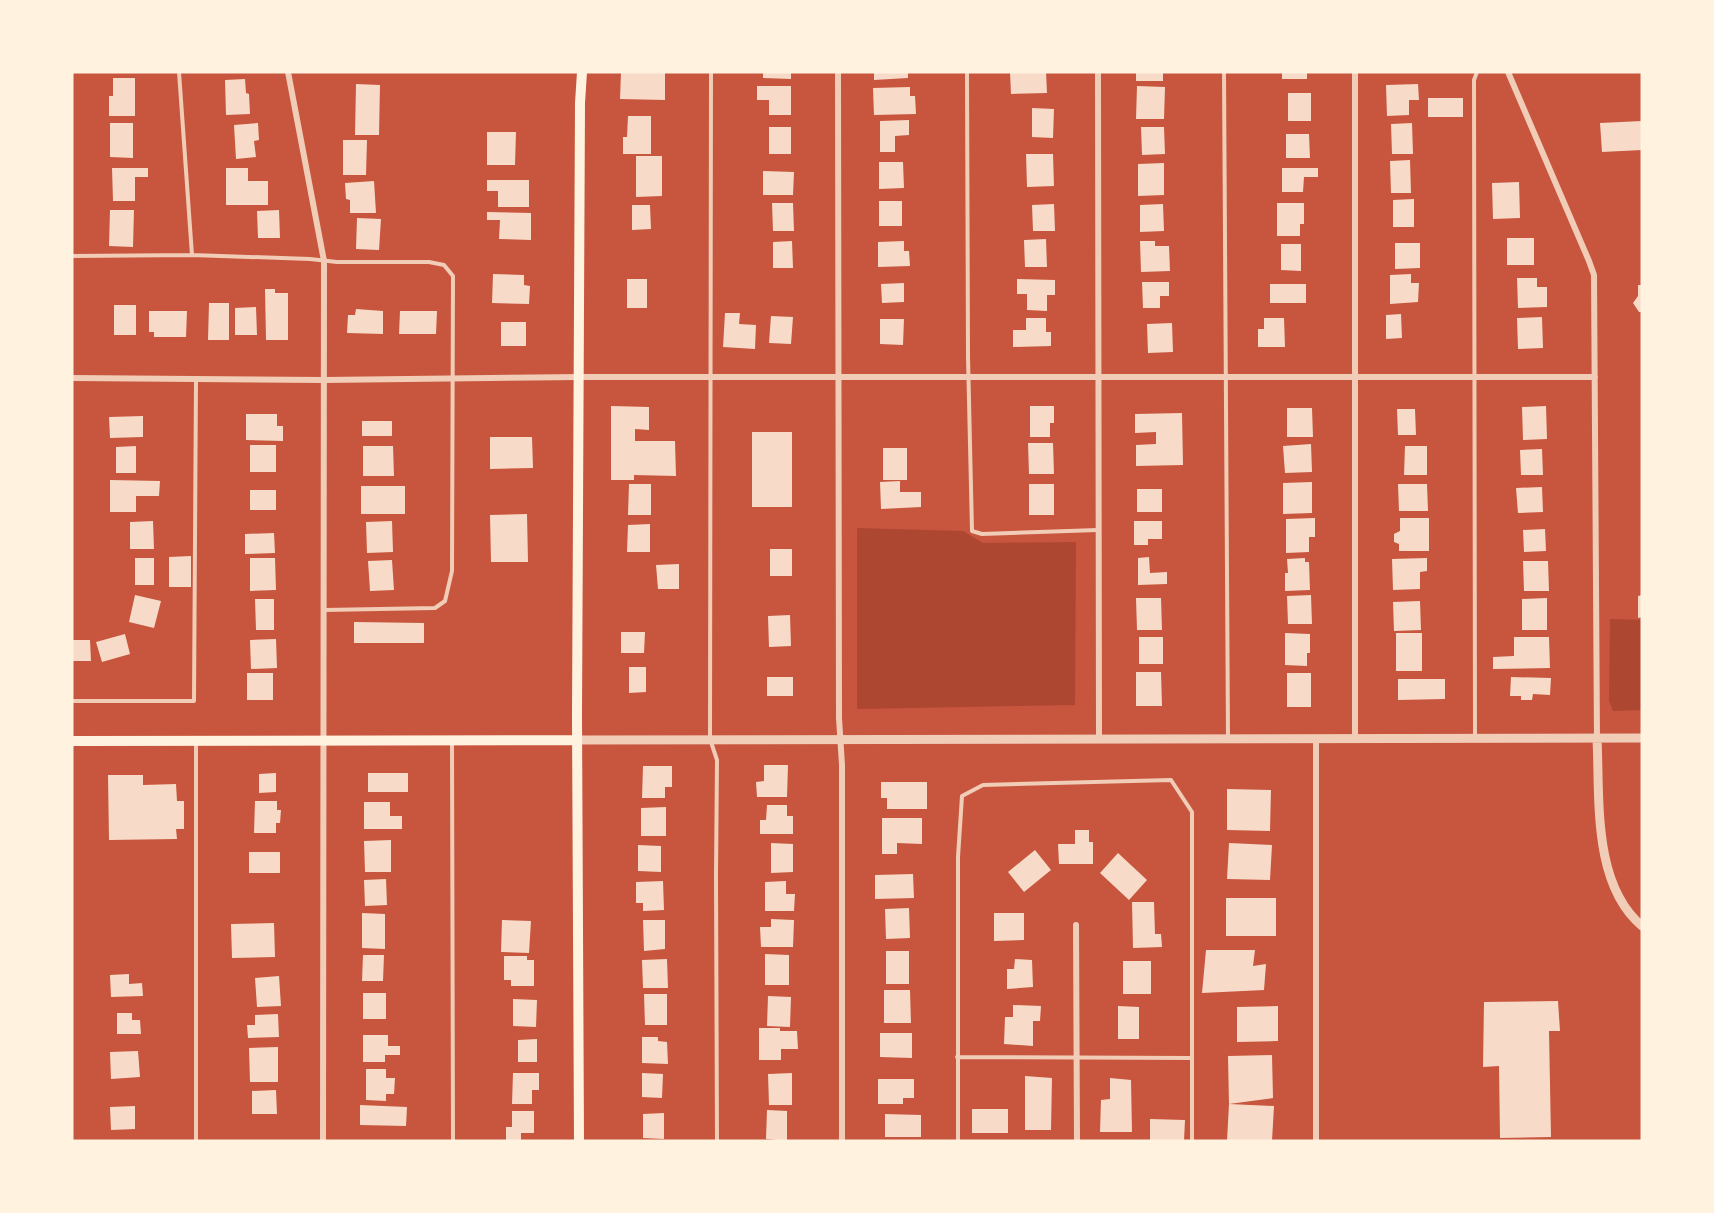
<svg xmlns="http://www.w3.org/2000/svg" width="1714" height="1213" font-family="Arial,sans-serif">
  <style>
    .green { fill: #ae4732 }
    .building { fill: #f7dbc8 }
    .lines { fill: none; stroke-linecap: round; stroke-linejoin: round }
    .service { stroke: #f1ccb7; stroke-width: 4 }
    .minor { stroke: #f1ccb7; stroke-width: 6 }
    .tertiary { stroke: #f1ccb7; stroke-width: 9 }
    .secondary { stroke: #fff3e0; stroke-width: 10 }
  </style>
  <rect width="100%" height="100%" fill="#c8553d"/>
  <path class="green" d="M857,528L963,531L983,543L1076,542L1075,705L857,709Z
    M1610,619L1642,620V710L1613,711L1609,701Z"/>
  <path class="building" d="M621,72H665V100L620,99Z
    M763,72H791V79L763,78Z
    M874,72H908V78L874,80Z
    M1010,72H1046L1047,93L1011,94Z
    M1136,72H1163V81H1136Z
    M1282,72H1307V79H1282Z
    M113,78H135V116H109V96H113Z
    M245,79L246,93L249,94L250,114L226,115L225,80Z
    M356,84L380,85L379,135H355Z
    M1418,84L1419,100H1409V115L1387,116L1386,85Z
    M757,86H791V115H769V100H757Z
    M1137,86L1165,87L1164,119H1136Z
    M910,87V96H915L916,114L874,115L873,88Z
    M1288,93H1311V121H1288Z
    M1428,98H1463V117H1428Z
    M1032,108L1054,109L1053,138L1032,137Z
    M628,116H651V154H623V137H627Z
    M909,120V135L895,136V152H880V121Z
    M1642,121V150L1602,152L1600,123Z
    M110,123H133V158L110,157Z
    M258,123L259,140L254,141L256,157L236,159L234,125Z
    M1412,123L1413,154H1392L1391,124Z
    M769,127H791V154H769Z
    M1141,127H1164L1165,154L1142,155Z
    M487,132H516L515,165H487Z
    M1286,134H1309L1310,158H1286Z
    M343,140H367L366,175H343Z
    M1026,154H1053L1054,186L1027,187Z
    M636,156H662V196L636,197Z
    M1410,160L1411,193H1391L1390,161Z
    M879,162H903L904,188L879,189Z
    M1164,163V195L1138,196V164Z
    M112,168H148V177H135V201H113Z
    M226,168H248V181H268V205H226Z
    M1282,168H1318V177H1304L1303,192H1282Z
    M763,171L794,172L793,195H763Z
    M487,180H529V207H498V191H487Z
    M374,181L376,213H350V200L346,199L345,183Z
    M1519,182L1520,218L1493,219L1492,183Z
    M1414,199V227H1393V200Z
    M879,201H902V226H879Z
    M772,203H793L794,231H773Z
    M1277,203H1304V224H1300V236H1277Z
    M1054,204L1055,231H1033L1032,205Z
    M1163,204L1164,231L1140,232V205Z
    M632,205H650L651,229L632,230Z
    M110,210H134L133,247L109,246Z
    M279,210L280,238H258L257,211Z
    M487,212L531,213V240L499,239L500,220H487Z
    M357,218L381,219L379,250L356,249Z
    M1507,238H1534V265H1507Z
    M1046,239L1047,267H1025L1024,240Z
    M792,241L793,268H773V242Z
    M904,241V251H909L910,266L878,267V242Z
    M1140,241H1155V246H1169L1170,271L1141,272Z
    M1395,243H1420V268L1395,269Z
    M1281,244H1301V271L1281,270Z
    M493,274L524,275V285L530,286L529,304L492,303Z
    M1411,274V283H1419L1418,302L1390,304V275Z
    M1517,278H1537V287H1547V307L1518,308Z
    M627,279H647V308H627Z
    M1017,279L1055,280V295H1047V311L1027,310V294H1017Z
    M1142,282H1169V296H1160V308H1143Z
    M904,283V302L882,303L881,284Z
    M1270,284H1306V303H1270Z
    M1638,285H1642V312H1639L1633,303L1638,296Z
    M265,289H275V293H288V340H266Z
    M209,303H229V340H208Z
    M114,305H136V335H114Z
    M256,307L257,335H235V308Z
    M356,309L383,311V334L347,333L348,315H355Z
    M149,311H187L186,337H154V332H149Z
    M400,311H437L436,334H399Z
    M725,313H740L739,324L756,325L755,349L723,347Z
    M1401,314L1402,338L1386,339V315Z
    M771,316L793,317L791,344L769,343Z
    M1542,317L1543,348L1518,349L1517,318Z
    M1026,318H1046V332H1051V346L1013,347V330H1026Z
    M1264,318H1284L1285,347H1258V329H1264Z
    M880,319H904L903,345L880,344Z
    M501,322H526V346H501Z
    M1172,323L1173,352L1148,353L1147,324Z
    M611,406L649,407V430L635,429V441H675L676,476L634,475V480H611Z
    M1030,406H1054V423H1050V437H1030Z
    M1546,406L1547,439L1523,440L1522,407Z
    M1287,408H1312L1313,437H1287Z
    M1397,409H1415L1416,435H1398Z
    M1182,413L1183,465L1136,466V445L1156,444V432L1135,433V414Z
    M246,414H277V426H283V441L246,440Z
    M143,416V437L110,438L109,417Z
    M362,421H392V436H362Z
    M752,432H792V507H752Z
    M490,437H532L533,468L490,469Z
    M1028,443H1053L1054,474H1029Z
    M1311,444L1312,472L1285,473L1283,446Z
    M250,445H276V472H250Z
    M136,446V473H116V447Z
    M363,446H393L394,476H363Z
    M1405,446H1427V475H1404Z
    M883,448H907V480H883Z
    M1542,449L1543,475H1521L1520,450Z
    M110,480L160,481L159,496H136V512H110Z
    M900,481V492H921V507L881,509L880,482Z
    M1312,482V513L1283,514V483Z
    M629,484H651V515H628Z
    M1029,484H1054V515H1029Z
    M1398,484H1427L1428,511H1399Z
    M361,486H405V514H361Z
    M1542,487L1543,512L1518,513L1516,488Z
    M1137,489H1162V512H1137Z
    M250,490H276V510H250Z
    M527,514L528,562H491L490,515Z
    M1315,518V537H1309V552L1286,553V519Z
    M1400,518H1429V551H1399V544L1394,542V534L1400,531Z
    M153,521L154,549H130V522Z
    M392,521L393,552L367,553L366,522Z
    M1134,521H1162V539H1148V545H1134Z
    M650,524V552H627L628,525Z
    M1545,529L1546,551L1524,552L1523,530Z
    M274,533L275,553L245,554V534Z
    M770,549H792V576H770Z
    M191,556V587H169V557Z
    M1149,557L1150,573L1167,572V584L1138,585V558Z
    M135,558H154V585H135Z
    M250,558H275L276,590L250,591Z
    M1305,558V562H1309L1310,590L1285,591V573H1288L1287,559Z
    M1427,558V571L1420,572V589L1393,590L1392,559Z
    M392,560L394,590L370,591L368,561Z
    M1523,561H1548L1549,591H1524Z
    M679,564V589H658L656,565Z
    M135,595L161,601L154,628L129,622Z
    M1311,595L1312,624H1288L1287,596Z
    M1642,595V617L1638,618V596Z
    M1136,598H1161L1162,630H1137Z
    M1547,598V630H1522V599Z
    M255,599H274V630H256Z
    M1420,601L1421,630L1394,631L1393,602Z
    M790,615L791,646L769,647L768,616Z
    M354,622L424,623V643H354Z
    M621,632H645L644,653H621Z
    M1285,633L1310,634V653H1307V666L1285,665Z
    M1396,633H1422V671H1396Z
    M125,634L130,654L102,662L96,642Z
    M1139,637H1163V664H1139Z
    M1514,637H1549L1550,668L1493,669V657L1514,656Z
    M276,639L277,668L251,669L250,640Z
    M72,640H90L91,661H72Z
    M629,667H646V692L629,693Z
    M1136,672H1161L1162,706H1136Z
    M247,673H273V700H247Z
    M1287,673H1311V707H1287Z
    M767,677H793V696H767Z
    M1511,677L1551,678L1550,695L1533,694L1532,700H1521V696H1510Z
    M1398,679H1445V699L1398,700Z
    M764,765H788L787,797H757L756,782L764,781Z
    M643,766H672V787H665V798H642Z
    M276,773V792L259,793V774Z
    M368,773H408V792H368Z
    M108,775H143V785L176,784L177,801H184V829H176L177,839L109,840Z
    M881,782H927V809H887V798H881Z
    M1227,789L1271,790L1270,831L1227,830Z
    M255,801H277V810H281L280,823H276V833H254Z
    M364,802H390V816H402V829H364Z
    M767,805H787V816H793V834H760V820H766Z
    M666,807V836H641V808Z
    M882,818H922V844L897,843V854H882Z
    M1075,830H1089V842H1093V864H1059L1058,844H1075Z
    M391,840V872H365L364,841Z
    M771,843L793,844V872L771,873Z
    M1229,843L1272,845L1270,880L1227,879Z
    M638,845L661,846V872L638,871Z
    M1035,850L1051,870L1024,892L1008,872Z
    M249,852H280V873H249Z
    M1118,853L1147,880L1129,900L1100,873Z
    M913,874L914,898L875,899V875Z
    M386,879L387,905L365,906L364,880Z
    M663,881L664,910L643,911V903H636V882Z
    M786,881V894H795L794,911H765V882Z
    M1226,898H1276V936H1226Z
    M1132,902H1154L1155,934H1161L1162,947L1133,948Z
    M909,908L910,938L886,939L885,909Z
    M362,913L385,914V949L362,948Z
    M994,913H1024V940L994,941Z
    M771,919L794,920L793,947H761L760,927H771Z
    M502,920L531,921L529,953L501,952Z
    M643,920H665V949L644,951Z
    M274,923L275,957L232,958L231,924Z
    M1206,950H1255L1253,966L1266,964L1264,990L1202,993Z
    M886,951H909V984H886Z
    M765,954L789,955V985H765Z
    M363,955H384L383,981H362Z
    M504,956H527V960H534V986H511V980H504Z
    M667,959L668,988H643L642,960Z
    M1015,959L1032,960L1033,987L1007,989V969H1014Z
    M1123,961H1151V994H1123Z
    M129,974V984L142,983L143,996L111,997L110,975Z
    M279,976L281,1006L257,1007L255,978Z
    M884,990H910L911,1023H884Z
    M363,993H386V1019H363Z
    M644,994H667V1025H645Z
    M768,996L791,997L790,1027L767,1026Z
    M513,999L537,1000L536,1027L513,1026Z
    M1558,1001L1560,1031H1549L1551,1137L1500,1138L1499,1066L1483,1067L1484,1002Z
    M1013,1005L1041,1006L1040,1021H1033V1046L1004,1044L1005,1017H1013Z
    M1118,1006L1139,1007V1039H1118Z
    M1278,1006V1041L1237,1042V1007Z
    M117,1013H132V1020H140L141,1034H117Z
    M278,1014L279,1037L248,1038L247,1025H255V1015Z
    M759,1028H780V1031H797L798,1049H781V1060H759Z
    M880,1033H912V1058L880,1057Z
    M363,1035H388V1046H400V1055H385V1062H363Z
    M642,1037H658V1041L667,1042L668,1064L642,1063Z
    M537,1039V1062H518V1040Z
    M278,1047V1082H250L249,1048Z
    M138,1051L140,1077L111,1079L110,1052Z
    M1272,1055L1273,1098L1229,1104L1228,1056Z
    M366,1069H386V1078H395L394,1094H386V1101L366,1100Z
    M513,1073H539V1090H532V1104H512Z
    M642,1073L663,1074L662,1098L642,1097Z
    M792,1073V1105H769L768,1074Z
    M1025,1076L1052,1078L1051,1130H1025Z
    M1110,1078L1131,1080L1132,1132H1100L1101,1100L1110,1099Z
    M878,1079H914V1098H903V1104H878Z
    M276,1090L277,1114H252V1091Z
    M1229,1104L1274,1106L1272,1141H1227Z
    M360,1105L407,1107L406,1126L360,1125Z
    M135,1106V1129L111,1130L110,1107Z
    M972,1109H1008V1133H972Z
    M767,1110L787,1111V1141L766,1139Z
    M512,1111H534V1133H521V1141H506V1127H512Z
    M664,1113V1139L643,1138V1114Z
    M885,1114L921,1115V1137H885Z
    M1150,1119L1185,1120L1184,1141H1150Z"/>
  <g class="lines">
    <path class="service" d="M179,72L192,255
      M711,72L710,739L717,760L716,875L717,1141
      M967,72L968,357L972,531L982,534L1098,530
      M1224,72L1228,738
      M72,256L192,255L310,259L337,262H429L444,265L453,276L452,571L445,601L435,608L324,610
      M72,701H194L196,379
      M1475,737L1474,80L1477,72
      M196,743V1141
      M452,743L453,1141
      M957,1057L1192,1058
      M958,1141V857L962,796L983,785L1171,780L1192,812V1141"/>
    <path class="minor" d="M288,72L324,261L323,1141
      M838,72L839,718L842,765V1141
      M1098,72L1099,739
      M1355,72V739
      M1508,72L1589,261L1594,275L1597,739
      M72,378L324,380L579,377H1595
      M1076,925L1077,1141
      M1316,1141V739"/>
    <path class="tertiary" d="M1597,739C1600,798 1592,884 1642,926
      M577,740L1642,738"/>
    <path class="secondary" d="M72,741L577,740
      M579,1141L577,716L580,103L582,72"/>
  </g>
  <rect width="1714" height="1213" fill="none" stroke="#fff3e0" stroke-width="147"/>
</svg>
